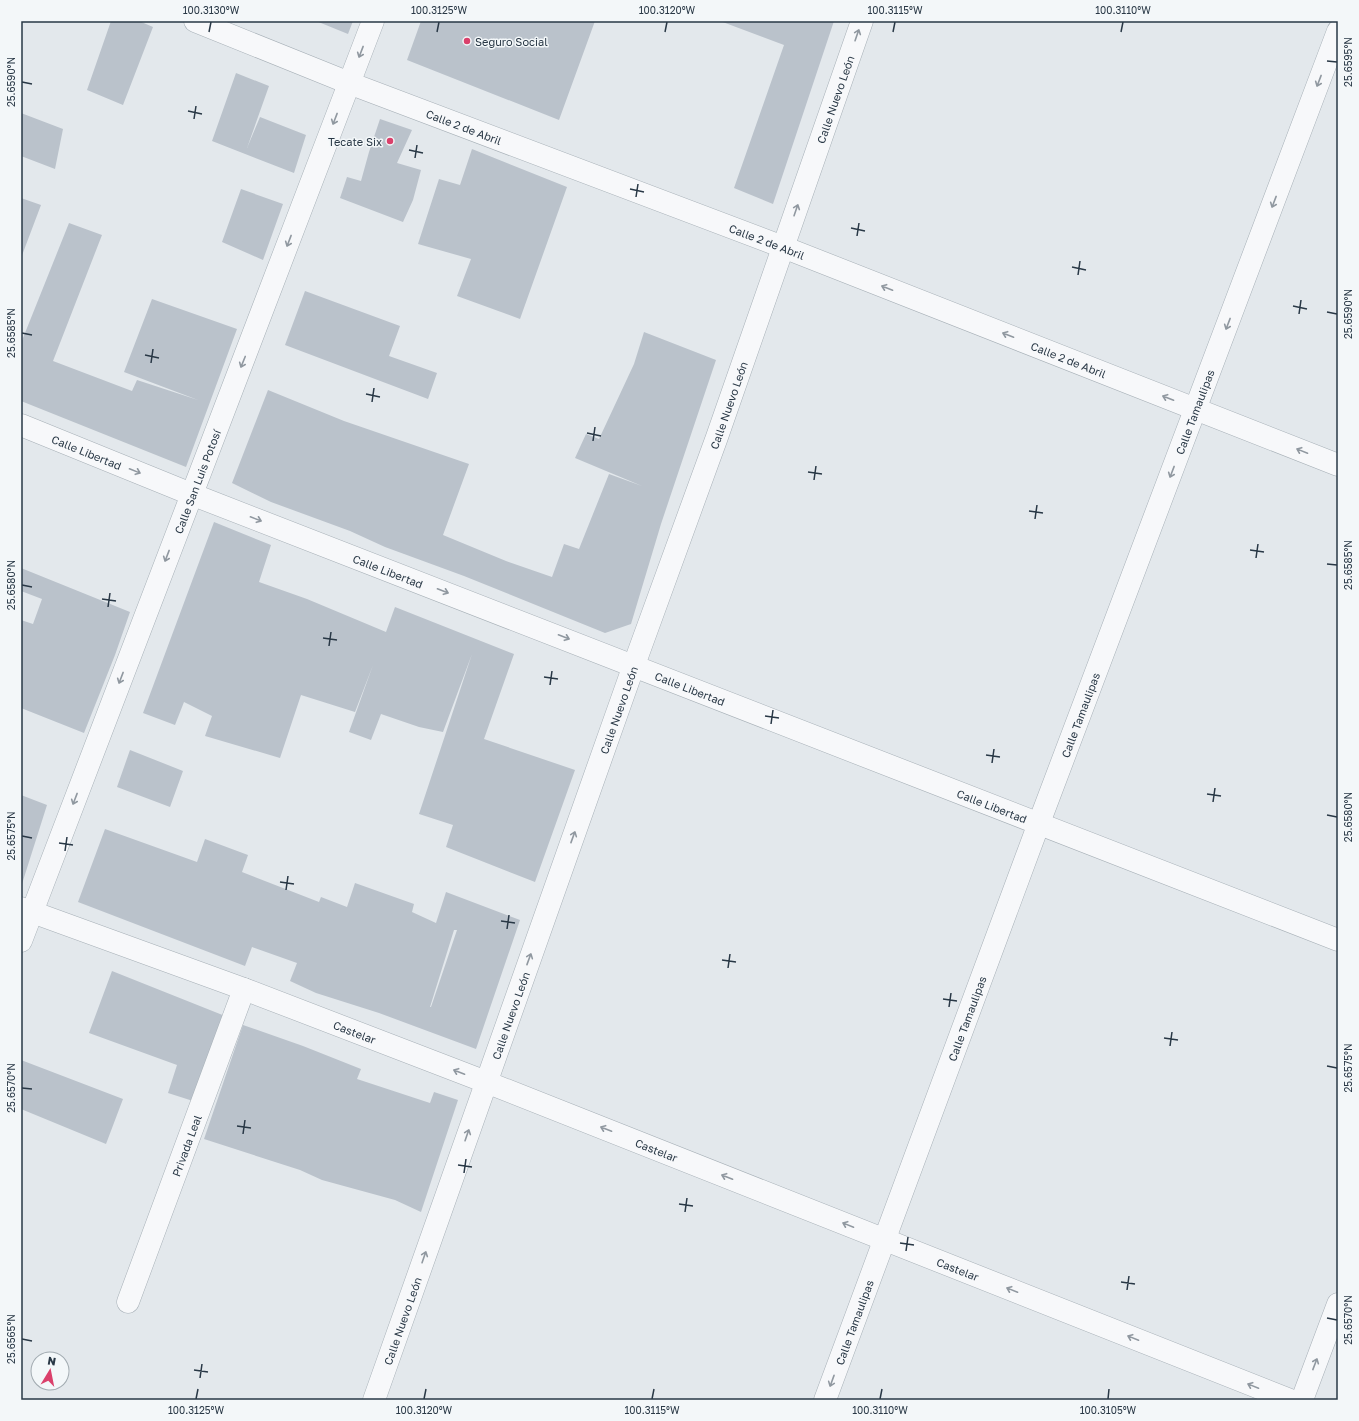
<svg xmlns="http://www.w3.org/2000/svg" width="1359" height="1421" font-family="'Golos Text',sans-serif">
  <style>
    .building { fill: #bac2cb; fill-rule: evenodd }
    .lines { fill: none; stroke-linecap: round; stroke-linejoin: round }
    .minor-casing { stroke: #a7b0b7; stroke-width: 23 }
    .minor { stroke: #f7f8fa; stroke-width: 22 }
    .oneway { stroke: #9098a0 }
    .ticks { fill: none; stroke: #293846; stroke-width: 1.5 }
    .poi-dot { fill: #da406b; stroke: #f3f7f9; stroke-width: 1.5 }
    .labels { text-anchor: middle; dominant-baseline: central; stroke-width: 3; stroke-linejoin: round; paint-order: stroke }
    .poi-label { font-size: 11px; fill: #293846; stroke: #f3f7f9; text-anchor: start }
    .street-label { font-size: 11px; fill: #293846; stroke: #f3f7f9 }
    .neatline { fill: none; stroke: #293846; stroke-width: 1.5 }
    .ticks-label { font-size: 10px; text-anchor: middle; fill: #293846 }
  </style>
  <rect width="100%" height="100%" fill="#e3e8ec"/>
  <path class="building" d="M111,21H139L153,27L123,105L87,90Z
    M316,21H353L348,34Z
    M421,21H595L559,120L407,60Z
    M720,21H834L773,204L734,188L784,45Z
    M236,73L269,86L247,148L260,117L306,135L294,173L212,141Z
    M21,113L63,129L55,169L21,156Z
    M380,119L412,130L397,163L421,170L413,200L403,222L340,198L347,177L361,181L369,152Z
    M472,149L567,187L520,319L457,296L471,259L418,244L439,179L460,185Z
    M241,189L283,204L263,260L222,242Z
    M21,198L41,205L21,258Z
    M69,223L102,235L53,361L132,391L137,380L198,400L124,372L152,299L237,329L186,467L21,401V343Z
    M305,291L400,326L389,356L437,373L428,399L285,345Z
    M644,332L716,360L661,524L631,624L605,633L464,576L385,547L350,531L271,502L232,483L268,390L344,421L469,464L443,535L506,561L552,577L564,544L579,549L609,474L642,486L575,458L586,434L599,439L634,364Z
    M214,522L271,545L259,582L307,599L386,632L395,607L514,654L484,739L575,770L535,882L446,847L453,825L419,814L472,654L443,732L419,727L381,714L371,740L349,732L373,665L355,712L301,695L280,758L205,736L212,716L184,702L175,725L143,713Z
    M21,568L130,612L115,655L84,733L21,708V620L33,624L42,599L21,591Z
    M130,750L183,771L170,807L117,787Z
    M21,795L47,805L21,887Z
    M105,829L197,862L205,839L248,855L242,872L319,902L321,897L347,907L355,883L414,904L412,912L436,923L446,892L520,920L476,1049L379,1013L316,993L290,981L297,963L252,947L245,966L78,902ZM454,930H457L431,1007H430Z
    M112,971L225,1016L193,1101L168,1093L177,1065L89,1033Z
    M243,1025L303,1046L361,1069L357,1079L430,1103L434,1092L458,1100L421,1212L395,1200L322,1180L300,1170L204,1139Z
    M21,1060L123,1099L106,1144L21,1109Z"/>
  <g class="lines">
    <defs>
      <g id="minor">
        <path id="s1" d="M195,21L349,83L783,247L1338,465"/>
        <path id="s2" d="M21,425L191,494L1338,940"/>
        <path id="s3" d="M21,908L244,989L486,1082L1290,1400"/>
        <path id="s4" d="M21,941L373,21"/>
        <path id="s5" d="M128,1302L244,989"/>
        <path id="s6" d="M374,1400L634,665L717,437L862,21"/>
        <path id="s7" d="M825,1400L1039,823L1338,31"/>
        <path d="M1302,1400L1338,1304"/>
      </g>
    </defs>
    <use href="#minor" class="minor-casing"/>
    <use href="#minor" class="minor"/>
  </g>
  <defs><path id="oneway-shaft" d="M-6 0H5M1.5-3L5.5 0L1.5 3" fill="none" stroke-width="1.6" stroke-linecap="round" stroke-linejoin="round"/></defs>
  <g class="oneway">
    <use href="#oneway-shaft" transform="translate(857 35) rotate(-71)"/>
    <use href="#oneway-shaft" transform="translate(361 52) rotate(111)"/>
    <use href="#oneway-shaft" transform="translate(1319 81) rotate(111)"/>
    <use href="#oneway-shaft" transform="translate(335 119) rotate(111)"/>
    <use href="#oneway-shaft" transform="translate(1274 202) rotate(111)"/>
    <use href="#oneway-shaft" transform="translate(796 210) rotate(-71)"/>
    <use href="#oneway-shaft" transform="translate(289 241) rotate(111)"/>
    <use href="#oneway-shaft" transform="translate(887 288) rotate(-159)"/>
    <use href="#oneway-shaft" transform="translate(1228 324) rotate(111)"/>
    <use href="#oneway-shaft" transform="translate(1008 335) rotate(-159)"/>
    <use href="#oneway-shaft" transform="translate(243 362) rotate(112)"/>
    <use href="#oneway-shaft" transform="translate(1168 398) rotate(-159)"/>
    <use href="#oneway-shaft" transform="translate(1302 451) rotate(-158)"/>
    <use href="#oneway-shaft" transform="translate(135 471) rotate(22)"/>
    <use href="#oneway-shaft" transform="translate(1172 472) rotate(111)"/>
    <use href="#oneway-shaft" transform="translate(256 519) rotate(21)"/>
    <use href="#oneway-shaft" transform="translate(167 556) rotate(111)"/>
    <use href="#oneway-shaft" transform="translate(443 591) rotate(21)"/>
    <use href="#oneway-shaft" transform="translate(564 637) rotate(21)"/>
    <use href="#oneway-shaft" transform="translate(121 678) rotate(111)"/>
    <use href="#oneway-shaft" transform="translate(75 799) rotate(111)"/>
    <use href="#oneway-shaft" transform="translate(573 837) rotate(-70)"/>
    <use href="#oneway-shaft" transform="translate(529 959) rotate(-70)"/>
    <use href="#oneway-shaft" transform="translate(459 1072) rotate(-159)"/>
    <use href="#oneway-shaft" transform="translate(606 1129) rotate(-159)"/>
    <use href="#oneway-shaft" transform="translate(467 1135) rotate(-71)"/>
    <use href="#oneway-shaft" transform="translate(727 1177) rotate(-159)"/>
    <use href="#oneway-shaft" transform="translate(848 1225) rotate(-158)"/>
    <use href="#oneway-shaft" transform="translate(424 1257) rotate(-71)"/>
    <use href="#oneway-shaft" transform="translate(1012 1290) rotate(-158)"/>
    <use href="#oneway-shaft" transform="translate(1133 1338) rotate(-158)"/>
    <use href="#oneway-shaft" transform="translate(1315 1364) rotate(-69)"/>
    <use href="#oneway-shaft" transform="translate(832 1381) rotate(110)"/>
    <use href="#oneway-shaft" transform="translate(1253 1386) rotate(-158)"/>
  </g>
  <path class="ticks" d="M209,32L211,22M437,32L439,22M665,32L667,22M893,32L895,22M1121,32L1123,22M1327,61L1337,62M22,82L32,84M188,111L202,114M194,119L196,106M409,150L423,153M415,158L417,145M630,189L644,192M636,197L638,184M851,228L865,231M857,236L859,223M1072,267L1086,270M1078,275L1080,261M1293,306L1307,309M1327,312L1337,314M1299,314L1301,300M22,333L32,335M145,355L159,358M151,363L153,349M366,394L380,397M372,402L374,388M587,433L601,436M593,441L595,427M808,472L822,474M814,480L816,466M1029,511L1043,513M1035,519L1037,505M1250,550L1264,552M1256,558L1258,544M1327,564L1337,565M22,585L32,587M102,599L116,601M108,607L110,593M323,638L337,640M329,646L331,632M544,677L558,679M550,685L552,671M765,716L779,718M771,724L773,710M986,755L1000,757M992,763L994,749M1207,794L1221,796M1213,802L1215,788M1327,815L1337,817M22,836L32,838M59,843L73,845M65,851L67,837M280,882L294,884M286,890L288,876M501,921L515,923M507,929L509,915M722,960L736,962M728,968L730,954M943,999L957,1001M949,1007L951,993M1164,1038L1178,1040M1170,1046L1172,1032M1327,1066L1337,1068M22,1088L32,1089M237,1126L251,1128M243,1134L245,1120M458,1165L472,1167M464,1173L466,1159M679,1204L693,1206M685,1212L687,1198M900,1243L914,1245M906,1251L908,1237M1121,1282L1135,1284M1127,1290L1129,1276M1327,1318L1337,1320M22,1339L32,1341M194,1370L208,1372M200,1378L202,1364M196,1399L198,1389M424,1399L426,1389M652,1399L654,1389M880,1399L882,1389M1108,1399L1109,1389"/>
  <g class="poi-dot">
    <circle cx="467" cy="41" r="4"/>
    <circle cx="390" cy="141" r="4"/>
  </g>
  <g class="labels">
    <g class="poi-label">
      <text x="475" y="41">Seguro Social</text>
      <text x="382" y="141" text-anchor="end">Tecate Six</text>
    </g>
    <g class="street-label">
      <text stroke="none"><textPath href="#s6" startOffset="1380">Calle Nuevo León</textPath></text>
      <text stroke="none"><textPath href="#s1" startOffset="289">Calle 2 de Abril</textPath></text>
      <text stroke="none"><textPath href="#s1" startOffset="613">Calle 2 de Abril</textPath></text>
      <text stroke="none"><textPath href="#s1" startOffset="937">Calle 2 de Abril</textPath></text>
      <text stroke="none"><textPath href="#s6" startOffset="1056">Calle Nuevo León</textPath></text>
      <text stroke="none"><textPath href="#s7" startOffset="1055">Calle Tamaulipas</textPath></text>
      <text stroke="none"><textPath href="#s2" startOffset="71">Calle Libertad</textPath></text>
      <text stroke="none"><textPath href="#s4" startOffset="492">Calle San Luis Potosí</textPath></text>
      <text stroke="none"><textPath href="#s2" startOffset="395">Calle Libertad</textPath></text>
      <text stroke="none"><textPath href="#s2" startOffset="719">Calle Libertad</textPath></text>
      <text stroke="none"><textPath href="#s6" startOffset="732">Calle Nuevo León</textPath></text>
      <text stroke="none"><textPath href="#s7" startOffset="731">Calle Tamaulipas</textPath></text>
      <text stroke="none"><textPath href="#s2" startOffset="1043">Calle Libertad</textPath></text>
      <text stroke="none"><textPath href="#s6" startOffset="408">Calle Nuevo León</textPath></text>
      <text stroke="none"><textPath href="#s7" startOffset="407">Calle Tamaulipas</textPath></text>
      <text stroke="none"><textPath href="#s3" startOffset="356">Castelar</textPath></text>
      <text stroke="none"><textPath href="#s5" startOffset="167">Privada Leal</textPath></text>
      <text stroke="none"><textPath href="#s3" startOffset="680">Castelar</textPath></text>
      <text stroke="none"><textPath href="#s3" startOffset="1004">Castelar</textPath></text>
      <text stroke="none"><textPath href="#s6" startOffset="84">Calle Nuevo León</textPath></text>
      <text stroke="none"><textPath href="#s7" startOffset="83">Calle Tamaulipas</textPath></text>
    </g>
  </g>
  <rect width="1359" height="1421" fill="none" stroke="#f3f7f9" stroke-width="44"/>
  <g transform="translate(50 1371) rotate(10)"><circle r="19" fill="#f3f7f9" stroke="#a2abb1"/>
  <path d="M0-3L7 15L0 10L-7 15Z" fill="#da406b"/>
  <text y="-6" font-size="11" font-weight="bold" text-anchor="middle" fill="#293846">N</text>
  </g>
  <rect x="22" y="22" width="1315" height="1377" class="neatline"/>
  <g class="ticks-label">
    <text x="211" y="14">100.3130°W</text>
    <text x="439" y="14">100.3125°W</text>
    <text x="667" y="14">100.3120°W</text>
    <text x="895" y="14">100.3115°W</text>
    <text x="1123" y="14">100.3110°W</text>
    <text transform="translate(1348 62) rotate(-90)" y="4">25.6595°N</text>
    <text transform="translate(11 82) rotate(-90)" y="4">25.6590°N</text>
    <text transform="translate(1348 314) rotate(-90)" y="4">25.6590°N</text>
    <text transform="translate(11 333) rotate(-90)" y="4">25.6585°N</text>
    <text transform="translate(1348 565) rotate(-90)" y="4">25.6585°N</text>
    <text transform="translate(11 585) rotate(-90)" y="4">25.6580°N</text>
    <text transform="translate(1348 817) rotate(-90)" y="4">25.6580°N</text>
    <text transform="translate(11 836) rotate(-90)" y="4">25.6575°N</text>
    <text transform="translate(1348 1068) rotate(-90)" y="4">25.6575°N</text>
    <text transform="translate(11 1088) rotate(-90)" y="4">25.6570°N</text>
    <text transform="translate(1348 1320) rotate(-90)" y="4">25.6570°N</text>
    <text transform="translate(11 1339) rotate(-90)" y="4">25.6565°N</text>
    <text x="196" y="1414">100.3125°W</text>
    <text x="424" y="1414">100.3120°W</text>
    <text x="652" y="1414">100.3115°W</text>
    <text x="880" y="1414">100.3110°W</text>
    <text x="1108" y="1414">100.3105°W</text>
  </g>
</svg>
